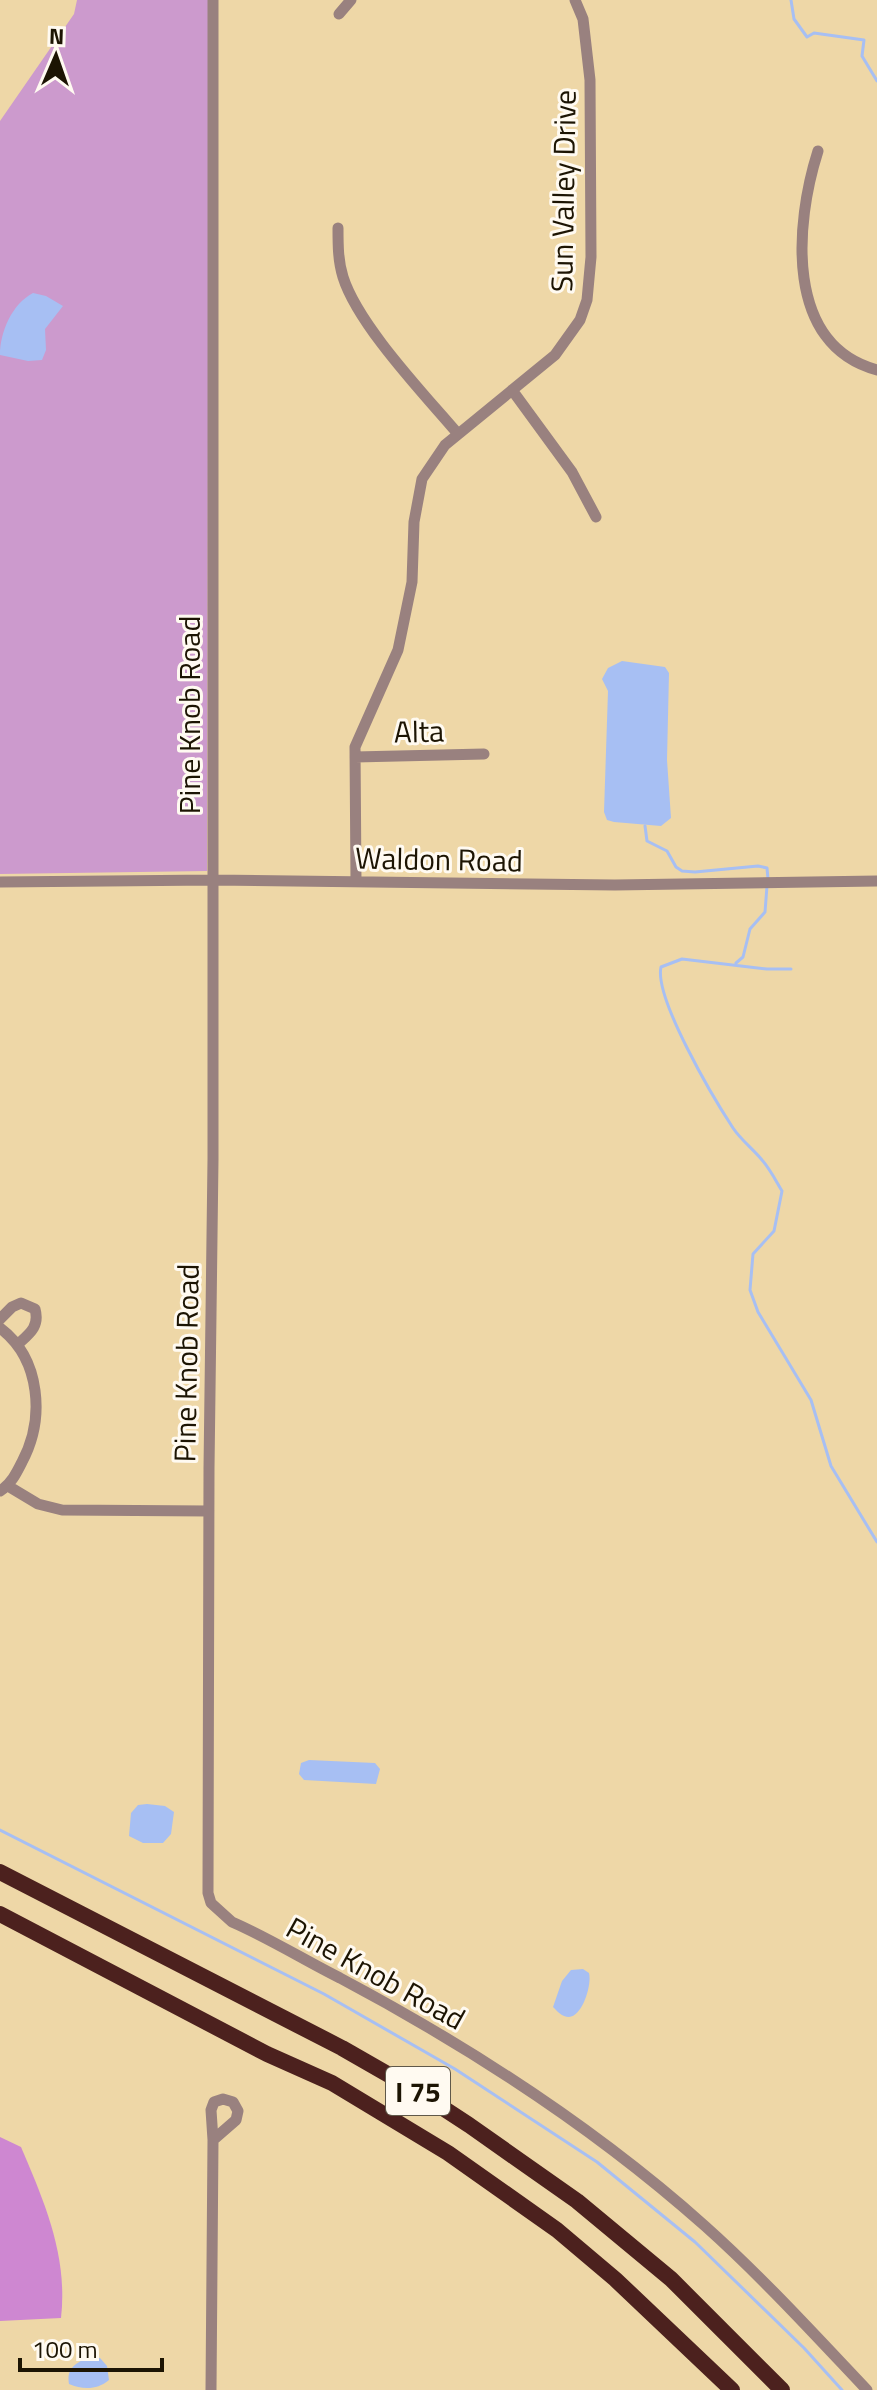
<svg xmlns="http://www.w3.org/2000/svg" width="877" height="2390" font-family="'Titillium Web',sans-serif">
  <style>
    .green { fill: #cc9acd }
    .forest { fill: #ce87d1 }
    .water { fill: #a7bff3 }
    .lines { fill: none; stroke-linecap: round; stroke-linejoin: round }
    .stream { stroke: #a7bff3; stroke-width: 3 }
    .minor { stroke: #99817f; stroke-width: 11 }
    .highway { stroke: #4c211e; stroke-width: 16 }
    .labels { text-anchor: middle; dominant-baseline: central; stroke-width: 6; stroke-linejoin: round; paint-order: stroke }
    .shield { fill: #fffaf1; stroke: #60594a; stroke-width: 2 }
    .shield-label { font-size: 28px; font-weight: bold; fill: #1c1403 }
    .street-label { font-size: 30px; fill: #1c1403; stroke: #fffaf1 }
  </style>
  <rect width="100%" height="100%" fill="#eed7a7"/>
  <path class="green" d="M77,0H209L207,871L0,874V121L74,14Z"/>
  <path class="forest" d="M0,2137L21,2147C45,2203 68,2257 61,2318L0,2321Z"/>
  <path class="water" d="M33,293L46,296L63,306L45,329L46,350L42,360L28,361L0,355C0,332 12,304 33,293Z
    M622,661L665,667L669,673L667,760L671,818L661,826L614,822L607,820L604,812L608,691L602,679L608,668Z
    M309,1760L375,1763L380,1769L376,1784L304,1780L299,1774L301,1763Z
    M147,1804L165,1806L174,1812L171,1834L163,1843H143L129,1836L131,1813L138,1805Z
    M583,1969L589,1973C592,1984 583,2016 569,2017C562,2017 557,2011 553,2007L562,1981L571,1970Z
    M90,2357L100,2358L107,2366L109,2380C97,2390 83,2390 69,2384C66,2368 77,2362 90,2357Z"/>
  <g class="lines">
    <path class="stream" d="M791,0L794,19L807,37L814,33L864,40L862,56L877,81
      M645,826L647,841L667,851L676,867L682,871L695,872L758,866L767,868L768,879
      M736,963L743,957L750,929L765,912L767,886
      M791,969H767L682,959L661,967C654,998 714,1099 733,1128C741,1140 753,1149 762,1160C770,1169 776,1181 782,1191L774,1231L753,1254L750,1290L758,1312L811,1400L831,1466L877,1542
      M0,1830L324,1994L455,2069L597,2162L695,2242L804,2348L842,2390"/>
    <path class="minor" d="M213,0V1159L209,1469L208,1893L211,1903L232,1922C269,1938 304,1960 340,1978C470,2047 595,2128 705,2226C762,2277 814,2334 867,2390
      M339,14L351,0
      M818,151C795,223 784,345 877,370
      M338,228C338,245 338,261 343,277C358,325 424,394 458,434
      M512,390L572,472L596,517
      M355,757L484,754
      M356,881L355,747L398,650L412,582L414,522L422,479L445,445L555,355L580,320L587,300L591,257L590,80L583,19L575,0
      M0,882L213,880L615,885L877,881
      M0,1319L12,1307L21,1303L35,1309C40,1327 29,1334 17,1345
      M0,1328C41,1359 45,1419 22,1462C16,1474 11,1484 0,1491
      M8,1486L38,1504L62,1510L209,1511
      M211,2390L213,2140L211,2110L214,2102L223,2099L233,2102L238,2111L236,2120L213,2140"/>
    <path class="highway" d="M0,1872L342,2048L417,2091L469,2125L577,2201L671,2279L782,2390
      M0,1914L267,2054L332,2083L448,2153L557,2230L615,2279L732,2390"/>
  </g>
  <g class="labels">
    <rect class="shield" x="386" y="2067" width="64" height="48" rx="6"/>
    <g class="shield-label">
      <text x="418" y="2091">I 75</text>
    </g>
    <g class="street-label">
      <text transform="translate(563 191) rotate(-89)">Sun Valley Drive</text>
      <text transform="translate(189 715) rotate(-90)">Pine Knob Road</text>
      <text transform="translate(419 731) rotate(-1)">Alta</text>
      <text transform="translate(439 859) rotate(1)">Waldon Road</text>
      <text transform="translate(186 1363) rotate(-89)">Pine Knob Road</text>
      <text transform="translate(376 1973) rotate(29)">Pine Knob Road</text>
    </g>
  </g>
  <g transform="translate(56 56) rotate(2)" stroke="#fffaf1" stroke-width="6" paint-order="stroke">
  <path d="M0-6L14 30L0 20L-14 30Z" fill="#1c1403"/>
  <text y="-12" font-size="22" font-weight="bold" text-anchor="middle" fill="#1c1403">N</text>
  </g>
  <path d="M20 2358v12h142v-12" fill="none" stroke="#1c1403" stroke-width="4"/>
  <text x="32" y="2358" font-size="24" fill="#1c1403" stroke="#fffaf1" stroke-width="6" paint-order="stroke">100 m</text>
</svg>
